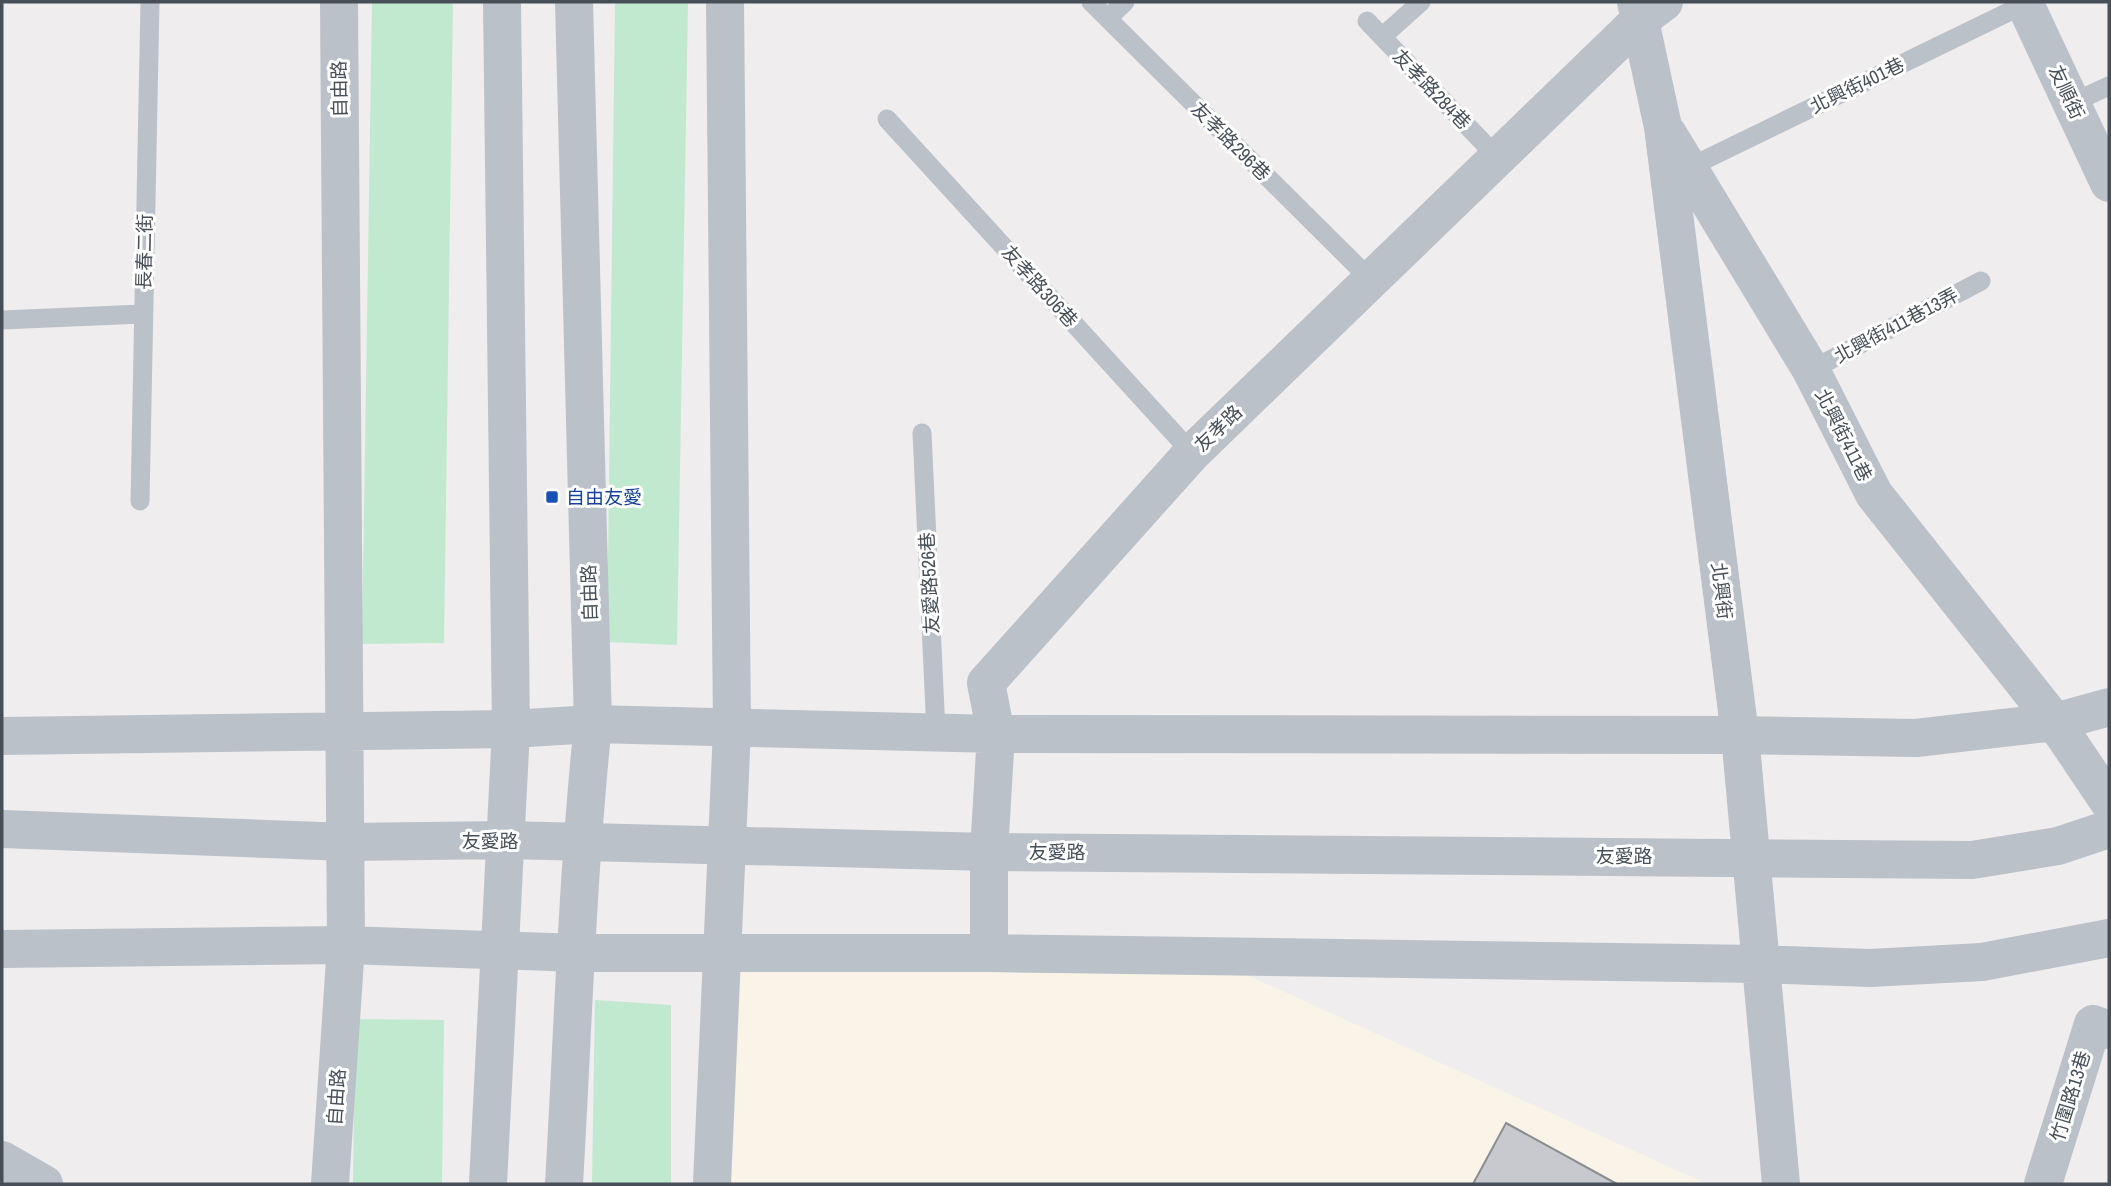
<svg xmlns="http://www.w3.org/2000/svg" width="2111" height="1186" font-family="'Archivo Narrow','Noto Sans TC',sans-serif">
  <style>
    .commercial { fill: #f9f4e7 }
    .green { fill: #c0e9d0 }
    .building { fill: #c7c9cf; stroke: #8b8d91; stroke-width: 2 }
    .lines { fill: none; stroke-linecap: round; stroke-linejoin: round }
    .service { stroke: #bac1c8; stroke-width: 19 }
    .minor { stroke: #bac1c8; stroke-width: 38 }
    .tertiary { stroke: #bac1c8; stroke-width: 38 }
    .transit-dot { fill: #1a4fb4; stroke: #fff; stroke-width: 2.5 }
    .labels { text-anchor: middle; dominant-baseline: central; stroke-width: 6; stroke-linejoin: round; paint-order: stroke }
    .street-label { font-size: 19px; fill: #475058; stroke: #fff }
    .transit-label { font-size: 19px; fill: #164399; stroke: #fff; text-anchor: start }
  </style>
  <rect width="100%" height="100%" fill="#efeded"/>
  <path class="commercial" d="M731,970L1245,974L1707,1184H728Z"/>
  <path class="green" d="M372,2H453L444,643L362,644Z
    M615,2H688L677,645L607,642Z
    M595,1000L671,1005V1184H592Z
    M355,1019L444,1020L442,1184H353Z"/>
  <path class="building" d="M1506,1123L1617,1184H1473Z"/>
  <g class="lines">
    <path class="service" d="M1091,2L1371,280
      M1108,18L1125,2
      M1367,21L1498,158
      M1382,37L1421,2
      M2072,103L2109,86
      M887,119L1192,453
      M1690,167L2025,4
      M2,320L142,314
      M1811,370L1981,281
      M922,433L936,732
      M140,501L150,2"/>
    <path class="minor" d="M1636,2L1663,127L1740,735L1781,1184
      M2024,2L2109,183
      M1668,134L1811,370L1874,494L2055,722L2109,802
      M2,736L511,729L593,724L996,734L1740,735L1916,738L2055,722L2109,707
      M2,949L346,945L578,953H989L1760,964L1870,968L1982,962L2109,938
      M989,953V852L996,734L986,683L1192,453L1640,20L1664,2
      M2,1160L44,1184
      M330,1184L346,945L339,2
      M712,1184L732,729L725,2
      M2043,1184L2093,1024L2109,1030"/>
    <path class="tertiary" d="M2,829L346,842L507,840L989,852L1972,860L2058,846L2109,829
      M488,1184L511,729L502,2
      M564,1184C573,1031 577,877 593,724L574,2"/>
  </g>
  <rect class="transit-dot" x="545" y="490" width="14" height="14" rx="3.5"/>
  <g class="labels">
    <g class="street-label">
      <text transform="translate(1857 85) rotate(-26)">北興街401巷</text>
      <text transform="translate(339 89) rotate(-91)">自由路</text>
      <text transform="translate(1432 89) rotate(46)">友孝路284巷</text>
      <text transform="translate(2067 92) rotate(65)">友順街</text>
      <text transform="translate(1231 141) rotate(45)">友孝路296巷</text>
      <text transform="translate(144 252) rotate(-89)">長春二街</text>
      <text transform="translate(1040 286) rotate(48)">友孝路306巷</text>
      <text transform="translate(1896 325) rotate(-28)">北興街411巷13弄</text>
      <text transform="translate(1218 428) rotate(-44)">友孝路</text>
      <text transform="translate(1844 435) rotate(63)">北興街411巷</text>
      <text transform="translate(929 583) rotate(-93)">友愛路526巷</text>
      <text transform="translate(1722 591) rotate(83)">北興街</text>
      <text transform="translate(589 593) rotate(-92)">自由路</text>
      <text x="490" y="841">友愛路</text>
      <text x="1057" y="852">友愛路</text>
      <text x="1624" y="856">友愛路</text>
      <text transform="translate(2070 1096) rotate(-73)">竹圍路13巷</text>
      <text transform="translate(336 1097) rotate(-86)">自由路</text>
    </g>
    <g class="transit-label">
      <text x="566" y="497">自由友愛</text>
    </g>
  </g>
  <rect width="2111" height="1186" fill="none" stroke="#475058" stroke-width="7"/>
</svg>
